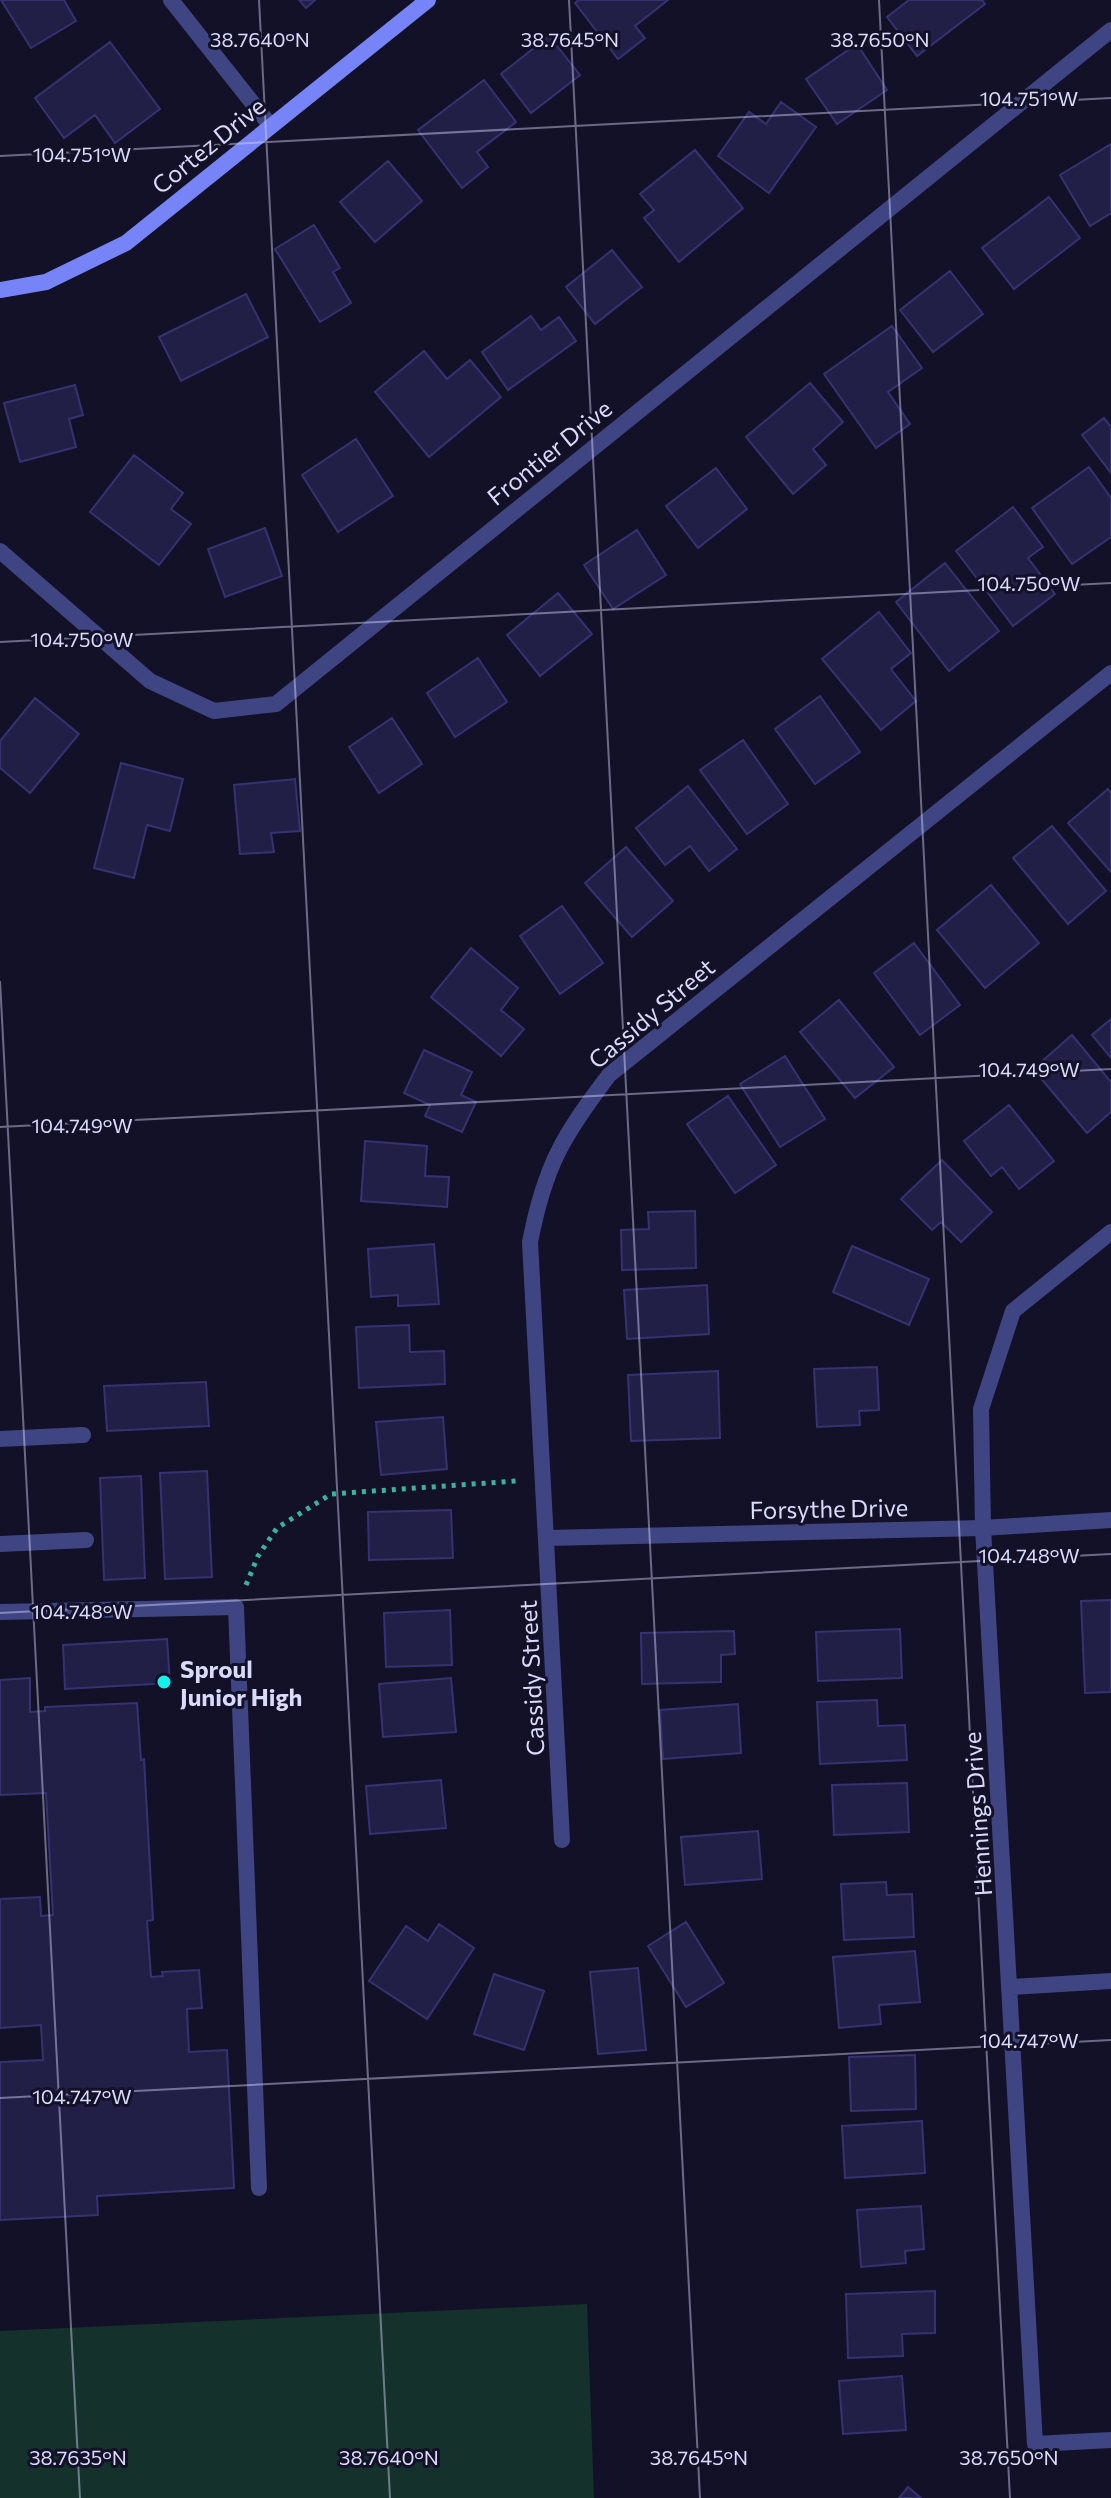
<svg xmlns="http://www.w3.org/2000/svg" width="1111" height="2498" font-family="Commissioner,sans-serif">
  <style>
    .green { fill: #15312c }
    .building { fill: #221f47; stroke: #363271; stroke-width: 2 }
    .lines { fill: none; stroke-linecap: round; stroke-linejoin: round }
    .path { stroke: #38b39c; stroke-width: 5; stroke-dasharray: 4 6; stroke-linecap: butt }
    .lane { stroke: #3f4583; stroke-width: 16 }
    .street { stroke: #3f4583; stroke-width: 16 }
    .secondary { stroke: #7784f7; stroke-width: 16 }
    .ticks { fill: none; stroke: #dadafd; stroke-width: 2; stroke-opacity: 0.45 }
    .poi-dot { fill: #12f1ea; stroke: #121127; stroke-width: 3 }
    .labels { text-anchor: middle; dominant-baseline: central; stroke-width: 6; stroke-linejoin: round; paint-order: stroke }
    .street-label { font-size: 24px; fill: #dadafd; stroke: #121127 }
    .poi-label { font-size: 24px; font-weight: bold; fill: #dadafd; stroke: #121127; text-anchor: start }
    .ticks-label { font-size: 20px; text-anchor: middle; fill: #dadafd; stroke: #121127; stroke-width: 6; stroke-linejoin: round; paint-order: stroke }
  </style>
  <rect width="100%" height="100%" fill="#121127"/>
  <path class="green" d="M587,2304L594,2498H0V2331Z"/>
  <path class="building" d="M1,0H64L76,21L31,48Z
    M299,0H315L306,8Z
    M579,0H668L635,26L645,38L618,59L575,3Z
    M909,0H982L985,4L917,56L887,17Z
    M549,36L580,75L531,113L501,74Z
    M110,42L160,109L115,143L95,115L64,138L35,98Z
    M857,44L887,90L837,124L806,79Z
    M484,80L516,122L477,152L488,167L462,188L418,130Z
    M781,102L816,127L769,193L718,156L749,112L766,124Z
    M1111,144V213L1090,226L1060,175Z
    M695,150L743,208L679,262L644,218L654,210L640,194Z
    M388,161L422,201L375,242L340,202Z
    M1049,197L1080,238L1014,289L982,248Z
    M314,225L340,268L333,272L351,303L320,322L275,249Z
    M612,250L642,287L595,324L566,287Z
    M950,271L983,314L933,352L900,310Z
    M246,294L268,337L181,381L159,337Z
    M531,316L541,330L559,317L576,341L508,390L482,352Z
    M892,326L922,368L888,392L910,424L876,448L824,374Z
    M424,351L447,379L470,360L501,397L429,457L375,392Z
    M810,383L843,422L813,449L826,465L793,494L746,437Z
    M75,385L83,415L69,419L76,447L20,462L4,403Z
    M1104,418L1111,427V473L1082,435Z
    M356,439L393,496L338,532L302,475Z
    M134,455L183,493L171,509L191,524L159,565L90,512Z
    M1089,467L1111,498V537L1072,564L1032,508Z
    M716,468L747,509L698,548L666,506Z
    M1013,507L1043,547L1028,558L1055,594L1013,626L956,551Z
    M265,528L282,576L225,597L208,549Z
    M637,530L666,575L613,609L584,565Z
    M945,563L999,631L949,671L896,602Z
    M558,593L592,634L540,676L507,635Z
    M879,612L911,653L891,669L916,701L881,730L822,659Z
    M478,658L507,702L455,737L427,693Z
    M820,696L860,752L815,784L775,729Z
    M35,698L79,734L30,793L0,768V741Z
    M392,718L422,764L379,793L349,747Z
    M743,740L788,804L747,834L700,770Z
    M121,763L183,779L170,831L147,825L134,878L94,868Z
    M295,779L300,831L271,833L274,852L240,854L234,785Z
    M688,786L737,849L709,871L690,846L665,865L636,828Z
    M1108,789L1111,793V872L1068,823Z
    M1052,826L1106,891L1068,924L1013,858Z
    M626,847L673,901L632,937L585,883Z
    M991,885L1039,943L985,988L937,930Z
    M562,906L603,963L560,994L520,936Z
    M914,943L960,1005L920,1035L874,973Z
    M471,948L518,988L501,1010L524,1029L501,1056L431,997Z
    M839,1000L894,1067L855,1098L800,1032Z
    M1111,1019V1058L1092,1035Z
    M1072,1035L1111,1082V1112L1087,1133L1033,1069Z
    M424,1050L472,1072L461,1095L476,1102L462,1132L425,1116L430,1105L404,1093Z
    M785,1056L825,1119L780,1147L740,1084Z
    M728,1096L776,1165L735,1193L687,1124Z
    M1009,1105L1054,1161L1019,1189L1002,1167L991,1176L964,1141Z
    M365,1141L427,1146L425,1176L449,1177L447,1207L361,1201Z
    M942,1160L992,1212L961,1242L941,1222L932,1230L901,1199Z
    M695,1211L696,1268L622,1270L621,1230L649,1229L648,1212Z
    M434,1244L439,1304L398,1306V1295L371,1297L368,1249Z
    M852,1246L929,1279L909,1325L833,1292Z
    M707,1285L709,1334L627,1339L624,1290Z
    M409,1325L410,1352L444,1351L445,1384L359,1388L356,1327Z
    M877,1367L879,1410L859,1411L860,1425L817,1427L814,1369Z
    M718,1371L720,1438L631,1441L628,1375Z
    M206,1382L209,1426L107,1431L104,1386Z
    M443,1417L447,1469L381,1475L376,1422Z
    M207,1471L212,1577L165,1579L160,1473Z
    M141,1476L145,1578L104,1580L100,1478Z
    M451,1510L453,1558L369,1560L368,1512Z
    M1111,1600V1692L1085,1693L1081,1601Z
    M450,1610L452,1665L386,1667L384,1613Z
    M900,1629L902,1678L818,1681L816,1632Z
    M734,1631L735,1654L721,1655V1682L642,1684L641,1633Z
    M167,1639L170,1683L65,1689L63,1645Z
    M30,1678V1712L45,1711V1707L137,1703L141,1760L144,1759L153,1920L147,1921L151,1977L163,1976L162,1972L199,1970L202,2008L187,2009L189,2052L227,2050L234,2188L97,2196L98,2215L0,2220V2062L43,2060L41,2025L0,2028V1899L40,1897L41,1916L53,1915L46,1793L0,1795V1680Z
    M451,1678L456,1732L383,1737L379,1684Z
    M877,1700L878,1726L905,1725L907,1760L820,1764L817,1702Z
    M738,1704L741,1753L663,1759L660,1710Z
    M441,1780L446,1828L370,1834L366,1786Z
    M907,1783L909,1832L834,1835L832,1785Z
    M758,1831L762,1879L685,1885L681,1837Z
    M886,1882L887,1895L912,1894L914,1937L844,1940L841,1884Z
    M686,1922L724,1983L686,2007L648,1946Z
    M439,1924L474,1948L427,2019L369,1981L406,1926L428,1941Z
    M915,1951L920,2002L879,2005L881,2024L839,2028L833,1957Z
    M638,1968L646,2050L598,2054L590,1972Z
    M494,1974L544,1991L524,2050L474,2034Z
    M915,2055L916,2109L851,2111L849,2057Z
    M922,2121L925,2173L845,2178L842,2126Z
    M921,2206L924,2249L905,2251L906,2263L861,2267L857,2210Z
    M935,2291V2333L902,2334L903,2356L848,2358L846,2294Z
    M902,2376L906,2430L843,2434L839,2381Z
    M908,2487L921,2498H899Z"/>
  <g class="lines">
    <path class="path" d="M246,1585L258,1556L277,1528L331,1494L516,1481"/>
    <path class="lane" d="M0,1439L83,1435
      M0,1544L86,1540
      M0,1612L236,1607L259,2188"/>
    <path class="street" d="M171,0L270,125
      M0,551L150,681L214,711L276,704L1111,30
      M1111,1232L1013,1311L981,1409L983,1528L1035,2444L1111,2440
      M548,1538L983,1528L1111,1520
      M562,1840L530,1242C545,1165 563,1136 609,1075L1111,673
      M1012,1987L1111,1981"/>
    <path class="secondary" d="M0,290L46,282L126,243L428,0"/>
  </g>
  <path class="ticks" d="M259,0L390,2498M569,0L700,2498M879,0L1010,2498M0,156L1111,98M0,642L1111,583M0,981L80,2498M0,1127L1111,1069M0,1613L1111,1554M0,2098L1111,2040"/>
  <circle class="poi-dot" cx="164" cy="1682" r="8"/>
  <g class="labels">
    <g class="street-label">
      <text transform="translate(208 145) rotate(-39)">Cortez Drive</text>
      <text transform="translate(549 452) rotate(-39)">Frontier Drive</text>
      <text transform="translate(651 1013) rotate(-40)">Cassidy Street</text>
      <text transform="translate(829 1508) rotate(-1)">Forsythe Drive</text>
      <text transform="translate(531 1678) rotate(-93)">Cassidy Street</text>
      <text transform="translate(977 1814) rotate(-94)">Hennings Drive</text>
    </g>
    <g class="poi-label">
      <text x="180" y="1668">Sproul<tspan x="180" dy="28">Junior High</tspan></text>
    </g>
  </g>
  <g class="ticks-label">
    <text x="260" y="47">38.7640°N</text>
    <text x="570" y="47">38.7645°N</text>
    <text x="880" y="47">38.7650°N</text>
    <text x="1029" y="106">104.751°W</text>
    <text x="82" y="162">104.751°W</text>
    <text x="1029" y="591">104.750°W</text>
    <text x="82" y="647">104.750°W</text>
    <text x="1029" y="1077">104.749°W</text>
    <text x="82" y="1133">104.749°W</text>
    <text x="1029" y="1563">104.748°W</text>
    <text x="82" y="1619">104.748°W</text>
    <text x="1029" y="2048">104.747°W</text>
    <text x="82" y="2104">104.747°W</text>
    <text x="78" y="2465">38.7635°N</text>
    <text x="389" y="2465">38.7640°N</text>
    <text x="699" y="2465">38.7645°N</text>
    <text x="1009" y="2465">38.7650°N</text>
  </g>
</svg>
